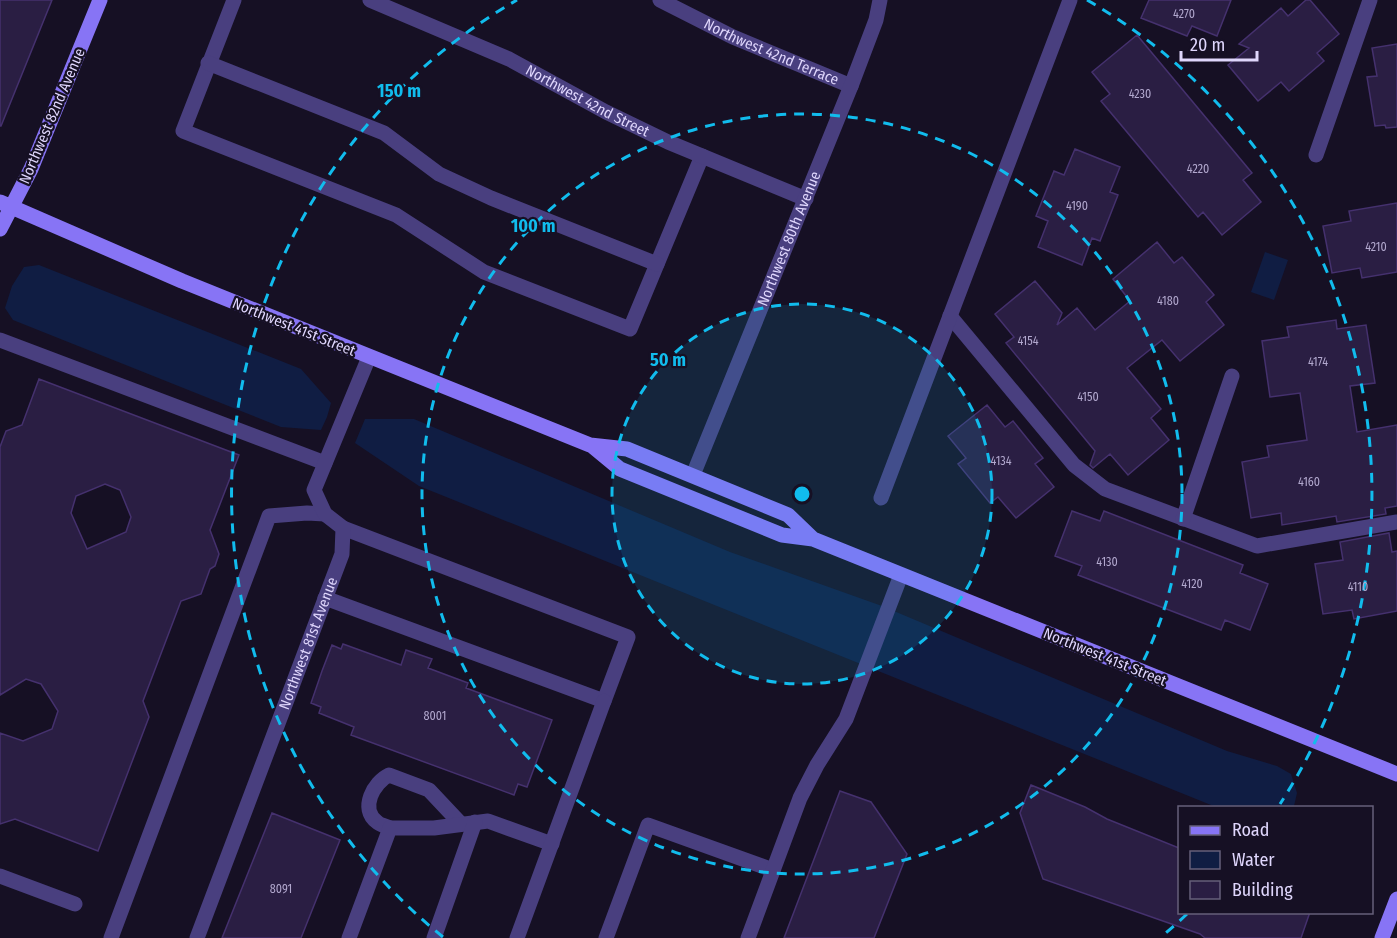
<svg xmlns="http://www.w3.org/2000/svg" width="1397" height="938" font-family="'Fira Sans Condensed',sans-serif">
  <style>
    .water { fill: #101d43 }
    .building { fill: #2a1e43; stroke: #45316e; stroke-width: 1.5; fill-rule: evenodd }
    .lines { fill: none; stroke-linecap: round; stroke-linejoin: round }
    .lane { stroke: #493f7f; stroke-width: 15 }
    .street { stroke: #493f7f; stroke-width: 15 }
    .secondary { stroke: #8774f5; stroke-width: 15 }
    .ring { fill: none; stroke: #11bced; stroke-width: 3; stroke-dasharray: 10 8 }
    .labels { text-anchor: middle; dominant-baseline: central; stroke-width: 4.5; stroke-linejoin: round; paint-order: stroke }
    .number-label { font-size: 12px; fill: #b2a8ce }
    .street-label { font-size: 15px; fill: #dfd6fc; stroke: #161024 }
    .centre { fill: #11bced; stroke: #161024; stroke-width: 3 }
    .ring-label { font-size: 18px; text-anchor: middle; font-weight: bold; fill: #11bced; stroke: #161024; stroke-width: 4.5; stroke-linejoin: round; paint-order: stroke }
  </style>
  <rect width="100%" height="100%" fill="#161024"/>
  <path class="water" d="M1265,252L1288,260L1274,300L1251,292Z
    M39,265L301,369L331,403L327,417L321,430L281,427L13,320L5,308L12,286L24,267Z
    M365,419H414L730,552L882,606L1227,751L1277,766L1291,774L1297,793L1294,806L1293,808L1216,807L419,486L355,443Z"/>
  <path class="building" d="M0,0H52L1,126H0Z
    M1149,0H1231L1217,36L1192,26L1187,36L1141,18Z
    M1306,0H1310L1339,34L1317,53L1324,61L1289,91L1281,82L1258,101L1228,65L1249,48L1239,44L1281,8L1288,16Z
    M1137,35L1252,173L1243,180L1261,202L1222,235L1203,212L1198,217L1101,101L1110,94L1092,72Z
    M1397,44V127L1386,128L1385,125L1375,126L1367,77L1377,76L1372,48Z
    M1075,149L1120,167L1110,192L1118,195L1100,241L1092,238L1082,265L1038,247L1048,221L1036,216L1054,171L1064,175Z
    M1397,203V272L1362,278L1360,268L1332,273L1323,226L1351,221L1349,211Z
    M1157,242L1174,263L1182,257L1214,295L1206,302L1224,325L1180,361L1162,340L1127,368L1161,409L1151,418L1169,440L1128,475L1110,454L1093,468L1090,465L1095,451L1006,343L1014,337L995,314L1035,281L1062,313L1057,325L1077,308L1095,330L1130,301L1113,279Z
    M1336,320L1337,329L1366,325L1375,383L1350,386L1357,432L1397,425V506L1385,508L1386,514L1337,522L1336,516L1282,525L1281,513L1251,518L1242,462L1269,457L1267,446L1307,440L1300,393L1270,397L1262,341L1289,337L1287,327Z
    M39,379L239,455L210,530L219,554L215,566L210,569L201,594L181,601L143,701L149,717L98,851L15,819L0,824V733L23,741L52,729L58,711L41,684L26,679L0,695V447L6,431L22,425ZM105,484L120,490L131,517L126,532L87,549L71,513L76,496Z
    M987,405L1005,427L1013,421L1043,458L1035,464L1054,487L1016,518L998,497L990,503L958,464L966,458L948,436Z
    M1072,511L1100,521L1104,511L1243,565L1240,573L1268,584L1250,630L1225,620L1221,630L1078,575L1082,566L1055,556Z
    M1389,533L1392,552L1397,551V611L1354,619L1352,610L1323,614L1315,564L1343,560L1340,542Z
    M343,644L401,665L406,650L432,659L428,668L468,683L466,688L552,720L527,787L518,784L514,795L351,735L354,727L319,713L321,707L311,703L322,671L332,645L341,649Z
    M1031,785L1085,807L1107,819L1179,848V912H1310L1301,938H1205L1200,934L1043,879L1020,813Z
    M840,791L871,802L907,854L874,938H784Z
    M272,813L340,840L301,938H222Z"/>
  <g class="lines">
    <g class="lane">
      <path d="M234,0L183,131L396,215L484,272L630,329L702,156"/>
      <path d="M208,63L384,133L439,174L491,198L657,264"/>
      <path d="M1316,155L1370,0"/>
      <path d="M950,316L1074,465L1105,489L1257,546L1397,522"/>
      <path d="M0,340L325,463"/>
      <path d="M881,498L1070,0"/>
      <path d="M1183,519L1232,376"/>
      <path d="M325,598L604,701L628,637L343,528"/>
      <path d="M390,828C386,826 380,825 377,822C359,809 374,782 389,775L429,790L461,824"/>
      <path d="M0,876L75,904"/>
      <path d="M111,938L269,516L307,513L325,514"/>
      <path id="s1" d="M197,938L342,554L343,528L325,514L314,490L369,357"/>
      <path d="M349,938L390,828H434L488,821L552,844"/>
      <path d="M434,938L475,822"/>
      <path d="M517,938L604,701"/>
      <path d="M606,938L648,825L773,870"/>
      <path d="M748,938L800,798L817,765L846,719L901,575"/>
    </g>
    <g class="street">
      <path id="s2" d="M370,0L509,59L606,112L668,142L806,199"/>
      <path id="s3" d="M660,0L733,37L851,86"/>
      <path id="s4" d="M693,475L851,86L876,20L880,0"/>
    </g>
    <path class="secondary" d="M0,202L182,281L590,445L627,449L788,515L813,539
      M0,229L31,169L100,0
      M591,445L620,469L782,535L813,539L1397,774
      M1382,938L1397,899"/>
  </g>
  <circle cx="802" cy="494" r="190" fill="#11bced" fill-opacity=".12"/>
  <g class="ring">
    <circle cx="802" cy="494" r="190"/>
    <circle cx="802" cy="494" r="380"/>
    <path d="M1187 914A570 570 0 0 1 1161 937M443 937A570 570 0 0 1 517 0M1087 0A570 570 0 0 1 1280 804"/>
  </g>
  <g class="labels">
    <g class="number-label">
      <text x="1184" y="14">4270</text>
      <text x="1140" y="94">4230</text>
      <text x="1198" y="169">4220</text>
      <text x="1077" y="206">4190</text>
      <text x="1376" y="247">4210</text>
      <text x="1168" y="301">4180</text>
      <text x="1028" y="341">4154</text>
      <text x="1318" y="362">4174</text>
      <text x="1088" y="397">4150</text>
      <text x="1001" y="461">4134</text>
      <text x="1309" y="482">4160</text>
      <text x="1107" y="562">4130</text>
      <text x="1192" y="584">4120</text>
      <text x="1358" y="587">4110</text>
      <text x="435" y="716">8001</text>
      <text x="281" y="889">8091</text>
    </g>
    <g class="street-label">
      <text stroke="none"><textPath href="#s3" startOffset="123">Northwest 42nd Terrace</textPath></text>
      <text stroke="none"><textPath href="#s2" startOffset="240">Northwest 42nd Street</textPath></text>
      <text transform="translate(52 116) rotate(-67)">Northwest 82nd Avenue</text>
      <text stroke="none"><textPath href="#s4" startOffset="255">Northwest 80th Avenue</textPath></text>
      <text transform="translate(294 327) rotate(22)">Northwest 41st Street</text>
      <text stroke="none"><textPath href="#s1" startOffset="315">Northwest 81st Avenue</textPath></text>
      <text transform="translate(1105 657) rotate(22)">Northwest 41st Street</text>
    </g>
  </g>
  <circle cx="802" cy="494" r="9" class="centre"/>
  <g class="ring-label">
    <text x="399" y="97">150 m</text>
    <text x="533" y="232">100 m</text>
    <text x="668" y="366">50 m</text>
  </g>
  <rect x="1178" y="806" width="195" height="108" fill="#161024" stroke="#665f7a" stroke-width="1.5"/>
  <rect x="1190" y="826" width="30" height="9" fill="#8774f5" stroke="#665f7a" stroke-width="1.5"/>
  <text x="1232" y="836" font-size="18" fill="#dfd6fc">Road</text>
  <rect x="1190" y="851" width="30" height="18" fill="#101d43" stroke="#665f7a" stroke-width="1.5"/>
  <text x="1232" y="866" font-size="18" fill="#dfd6fc">Water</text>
  <rect x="1190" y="881" width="30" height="18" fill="#2a1e43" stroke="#665f7a" stroke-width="1.5"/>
  <text x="1232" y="896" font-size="18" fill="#dfd6fc">Building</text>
  <path d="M1181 51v9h76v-9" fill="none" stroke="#dfd6fc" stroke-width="3"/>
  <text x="1190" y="51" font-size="18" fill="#dfd6fc" stroke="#161024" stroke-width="4.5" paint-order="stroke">20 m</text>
</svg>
